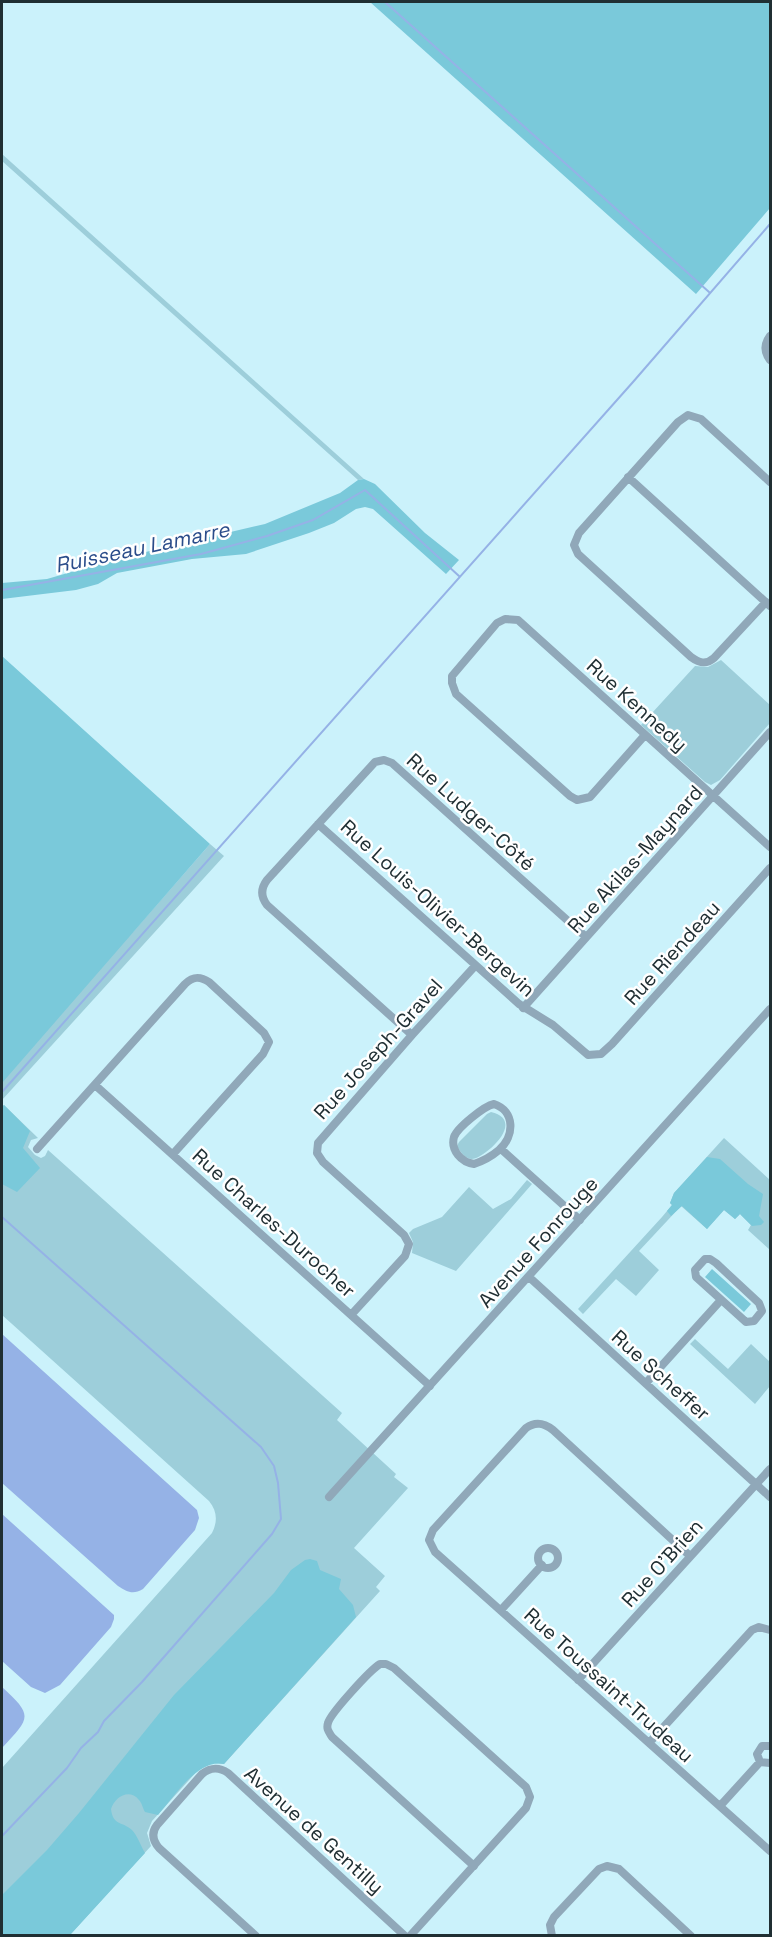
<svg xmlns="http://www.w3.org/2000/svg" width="772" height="1937" font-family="'Space Grotesk',sans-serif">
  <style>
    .green { fill: #9dceda }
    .forest { fill: #7ac9da }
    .water { fill: #95b2e6 }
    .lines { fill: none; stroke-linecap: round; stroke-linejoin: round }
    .stream { stroke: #95b2e6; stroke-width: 2 }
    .street { stroke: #90a8b9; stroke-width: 8 }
    .labels { text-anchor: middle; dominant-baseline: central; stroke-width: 5; stroke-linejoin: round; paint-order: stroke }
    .street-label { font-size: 20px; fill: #202f33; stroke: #fff }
    .water-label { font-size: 21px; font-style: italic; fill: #2a4c8a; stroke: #fff }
  </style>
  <rect width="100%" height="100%" fill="#cbf2fb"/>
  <path class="green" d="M2,154L364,479L358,480L2,161Z
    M721,660L770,705V723L720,780L711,785L705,782L641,725L695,666L708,667Z
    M2,811L133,932L210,844L224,856L2,1100Z
    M4,1105L38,1138L31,1140L28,1147L35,1155L41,1158L45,1156L48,1150L342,1413L337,1420L396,1474L394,1477L408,1488L354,1548L385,1576L376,1587L380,1591L224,1764L213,1763L199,1769L152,1821L147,1833L151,1846L70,1935H2V1768L212,1533C218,1521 217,1511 209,1501L2,1315V1107Z
    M491,1112C529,1121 481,1161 471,1159C464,1158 460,1151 457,1146L459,1142L487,1114Z
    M724,1138L770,1180V1250L748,1230L751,1225L740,1214L735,1219L724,1210L707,1229L681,1206L639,1251L659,1270L636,1296L616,1279L583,1314L578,1309L662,1217L672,1205L670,1203L674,1193Z
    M527,1180L532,1184L456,1271L412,1253L413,1242L409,1233L413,1229L442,1217L469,1187L493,1209L511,1199Z
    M695,1339L728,1369L751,1344L770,1362V1386L755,1404L690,1344Z"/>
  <path class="forest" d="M370,2H770V208L696,294Z
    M364,479L375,484L425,533L459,560L446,574L373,509L365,507L356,509L334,523L309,533L246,554L192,559L117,573L98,584L76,590L2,599V583L47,579L116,559L265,524L340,493L358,480Z
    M2,656L210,844L2,1083Z
    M4,1105L30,1131L23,1148L40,1168L17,1192L2,1184V1107Z
    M707,1157L720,1159L748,1184L763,1194L759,1216L764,1222L761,1225L752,1226L740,1214L735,1219L724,1210L707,1229L682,1206L671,1216L667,1211L672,1205L670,1203L674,1193Z
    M712,1269L751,1304L744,1312L705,1277Z
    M310,1559L317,1561L320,1570L341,1579L339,1589L353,1605L356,1617L224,1764C198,1758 174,1797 158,1815L145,1812C143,1809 142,1803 139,1800C129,1788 115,1797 111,1809C113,1826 122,1821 132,1830C137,1835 141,1846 145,1853L70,1935H2V1895L47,1850L79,1813L174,1695L274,1593L291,1570L305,1560Z"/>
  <path class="water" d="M2,1334L197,1510L199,1518L195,1530L143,1589C133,1595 127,1592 118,1586L2,1483Z
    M2,1514L114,1615V1619L111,1627L60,1685L45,1693L31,1687L2,1661Z
    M2,1687C34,1716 30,1718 2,1748Z"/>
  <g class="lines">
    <path class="stream" d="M385,2L709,292
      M2,590L201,554L267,536L313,520L365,490L459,576
      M2,1092L633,382L770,224
      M2,1217L261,1447L274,1466L278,1483L281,1519L272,1534L142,1682L104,1721L98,1732L81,1748L67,1768L2,1836"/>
    <path class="street" d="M770,336C764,344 764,352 770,360
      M628,477L770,606
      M766,602L714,658C706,665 699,663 691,657L578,554L574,545L579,533L678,422L688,415L701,419L770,482
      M645,735L590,797L577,800L570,796L456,694L452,683V676L497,623L505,619L518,620L770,847
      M318,824L519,1004L553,1025L588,1055L601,1054L612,1044L770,868
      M523,1008L770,732
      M412,1035L267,905C260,896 261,888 267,880L375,762L384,760L392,763L586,937
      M95,1085L430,1386
      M494,1104C515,1111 515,1136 499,1150C492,1156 483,1161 474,1164C467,1163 462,1160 458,1155C454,1150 452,1144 454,1137C457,1128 484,1106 494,1104Z
      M37,1149L185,984C193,976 200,976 209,982L264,1033L269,1042L263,1054L173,1154
      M501,1149L580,1220
      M705,1259H710L716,1263L759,1303L762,1311L754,1321L746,1322L696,1277L695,1270Z
      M529,1277L770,1497
      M351,1315L405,1256L409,1244L404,1235L323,1162L317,1153L318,1143L412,1035L475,966
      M646,1383L721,1300
      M329,1497L770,1009
      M538 1558a10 10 0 1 1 20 0a10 10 0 1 1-20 0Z
      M690,1556L553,1430C544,1423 536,1421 526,1428L433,1530L429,1540L435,1552L770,1851
      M501,1610L542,1565
      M578,1680L770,1469
      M649,1743L752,1630L759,1627L770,1630
      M770,1746H762L757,1754L760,1762L770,1763
      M720,1806L760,1762
      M256,1936L159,1848C153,1841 151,1833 157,1825L202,1774C211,1767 219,1767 228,1773L405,1936
      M410,1936L526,1808L530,1797L526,1787L394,1668L386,1664H380C370,1670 330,1714 328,1723C326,1729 329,1732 332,1737L474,1866
      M552,1936L550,1925L554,1917L599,1869L607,1866L619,1869L691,1936"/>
  </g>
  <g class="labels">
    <g class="street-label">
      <text transform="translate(637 705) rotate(42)">Rue Kennedy</text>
      <text transform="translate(471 812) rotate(42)">Rue Ludger-Côté</text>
      <text transform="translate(635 859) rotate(-48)">Rue Akilas-Maynard</text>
      <text transform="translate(438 908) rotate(42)">Rue Louis-Olivier-Bergevin</text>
      <text transform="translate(672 953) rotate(-48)">Rue Riendeau</text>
      <text transform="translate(378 1049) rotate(-48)">Rue Joseph-Gravel</text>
      <text transform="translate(274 1223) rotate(42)">Rue Charles-Durocher</text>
      <text transform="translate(538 1242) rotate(-48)">Avenue Fonrouge</text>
      <text transform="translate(661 1375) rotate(42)">Rue Scheffer</text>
      <text transform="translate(662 1563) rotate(-48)">Rue O'Brien</text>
      <text transform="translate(609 1685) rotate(42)">Rue Toussaint-Trudeau</text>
      <text transform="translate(314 1830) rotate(42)">Avenue de Gentilly</text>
    </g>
    <g class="water-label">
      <text transform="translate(142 547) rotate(-12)">Ruisseau Lamarre</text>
    </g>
  </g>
  <rect width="772" height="1937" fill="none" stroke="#202f33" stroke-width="6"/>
</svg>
